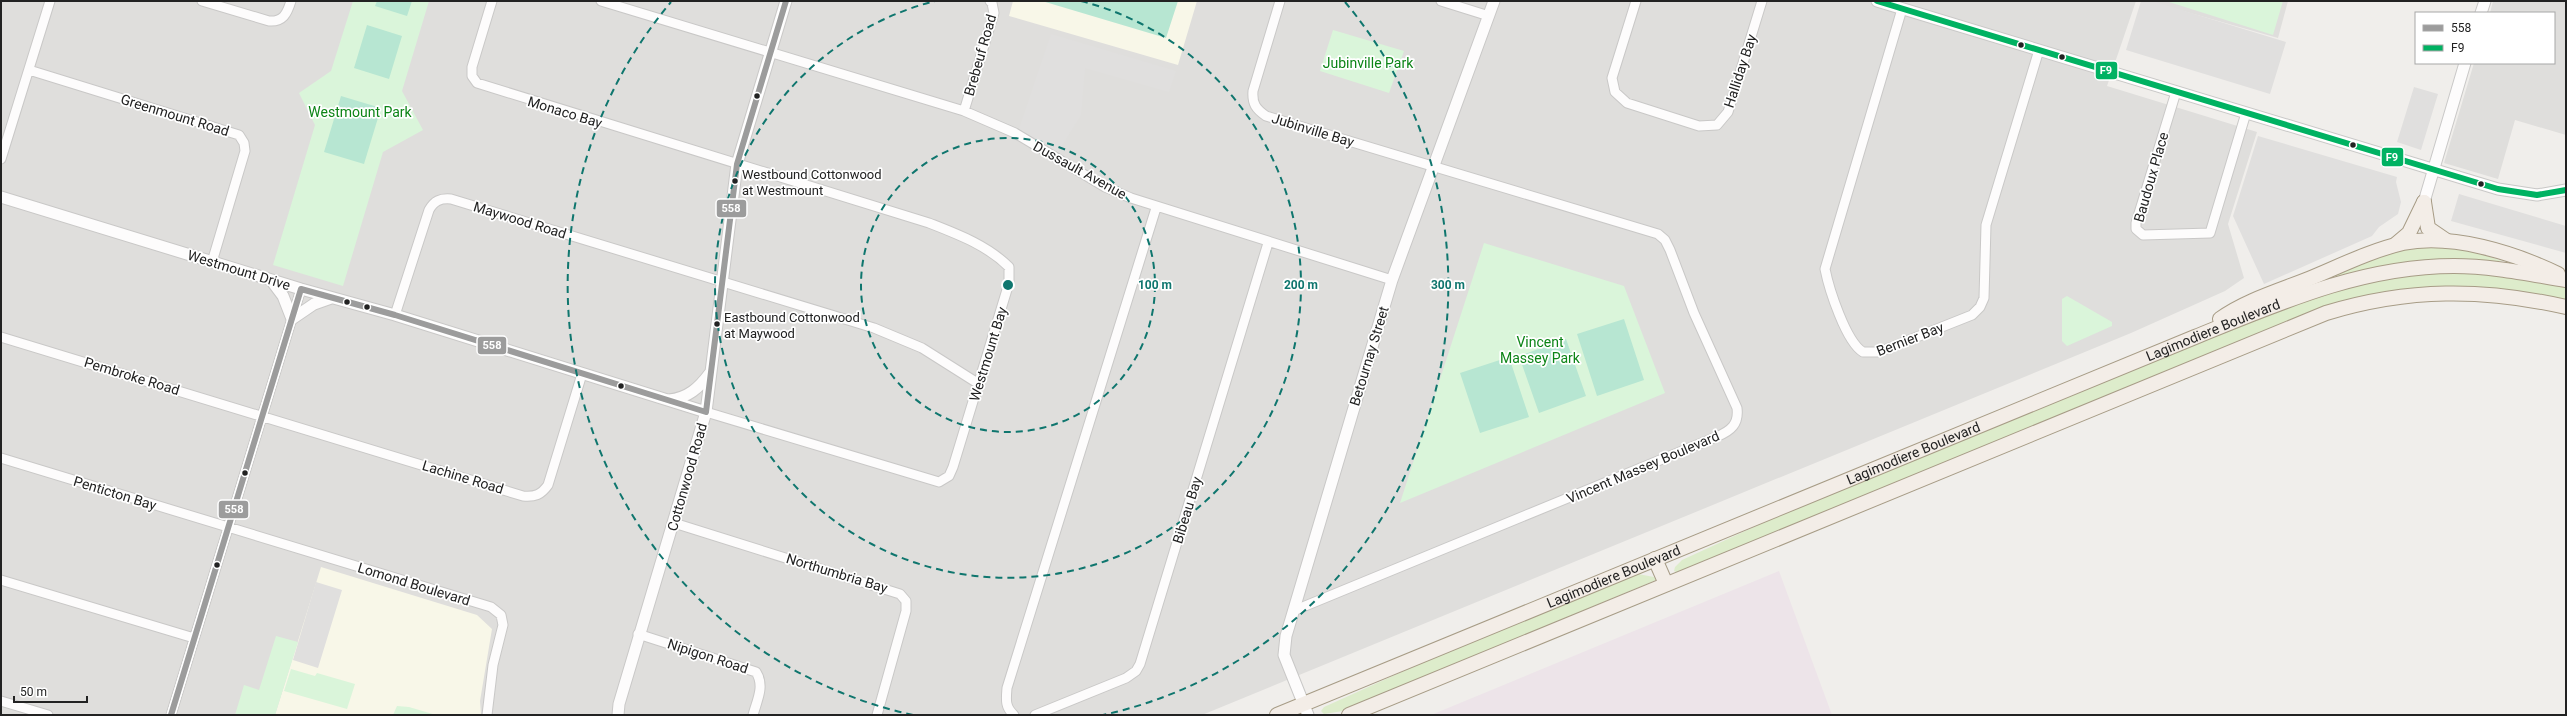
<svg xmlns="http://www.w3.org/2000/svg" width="2567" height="716" font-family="Roboto,sans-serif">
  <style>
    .residential { fill: #dfdedc }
    .industrial { fill: #ede4e9 }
    .education { fill: #f8f7e8 }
    .grass { fill: #ddeccb }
    .park { fill: #daf5da }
    .pitch { fill: #b7e6d2 }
    .parking { fill: #e0dfde }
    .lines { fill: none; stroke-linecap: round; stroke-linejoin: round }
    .minor-casing { stroke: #c9c8c7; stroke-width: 11 }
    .tertiary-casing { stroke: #c9c8c7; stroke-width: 13 }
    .primary-casing { stroke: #a79c86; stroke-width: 16 }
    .minor { stroke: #fdfcfc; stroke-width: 9 }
    .tertiary { stroke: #fdfcfc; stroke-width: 11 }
    .primary { stroke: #f3ede7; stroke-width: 14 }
    .bus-1-casing { stroke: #fff; stroke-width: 9 }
    .bus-2-casing { stroke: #fff; stroke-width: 9 }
    .bus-1 { stroke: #9c9c9c; stroke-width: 6 }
    .bus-2 { stroke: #00b262; stroke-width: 6 }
    .ring { fill: none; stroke: #0f766e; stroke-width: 2; stroke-dasharray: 7 5 }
    .bus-dot { fill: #222; stroke: #fff; stroke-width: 1.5 }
    .labels { text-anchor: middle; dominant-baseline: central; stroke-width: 3.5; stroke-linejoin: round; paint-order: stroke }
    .bus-label { font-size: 13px; fill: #222; stroke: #fff; text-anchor: start }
    .street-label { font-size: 14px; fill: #222; stroke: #fff }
    .park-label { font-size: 14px; fill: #0c8416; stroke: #fff }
    .centre { fill: #0f766e; stroke: #fff; stroke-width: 2 }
    .ring-label { font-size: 12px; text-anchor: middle; font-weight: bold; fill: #0f766e; stroke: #fff; stroke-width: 3.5; stroke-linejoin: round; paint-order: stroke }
    .line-badge { stroke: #fff; stroke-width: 1.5 }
    .badge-label { font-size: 11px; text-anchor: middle; font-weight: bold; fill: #fff }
  </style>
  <rect width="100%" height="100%" fill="#f0eeeb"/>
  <path class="residential" d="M1,1H2136L2107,86L2257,132L2228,224L2244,278L2225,291L2131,333L1202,715H1Z
    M2148,1H2288L2278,38Z
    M2493,1H2566V135L2515,120L2498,179L2444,163L2474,63H2554V13H2490Z"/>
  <path class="industrial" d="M1779,571L1832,715H1431Z"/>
  <path class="education" d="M1013,1H1197L1178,65L1009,16Z
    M321,567L477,615L492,629L480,701L481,715H275Z"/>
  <path class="grass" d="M2413,247L2463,248L2502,261L2362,271L2298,289L2366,259Z
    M2447,273L2493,274L2566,286V301C2510,288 2457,285 2399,291L1678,573L1674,571L1675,567L1682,560L1793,509L2278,311L2354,285L2402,276Z
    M1638,574L1654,577L1656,580L1343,711L1324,714L1321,711L1324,707L1446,652Z"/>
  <path class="park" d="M353,1H429L402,91L423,130L383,152L343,286L273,265L315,125L299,93L331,71Z
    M2166,1H2283L2273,35Z
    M1333,30L1404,51L1389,93L1320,71Z
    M1484,243L1624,286L1665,393L1400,503Z
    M2067,296L2112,322V326L2067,346L2062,341V299Z
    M276,636L298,642L275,715H235L244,685L259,690Z
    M291,669L315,676L317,673L355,684L347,709L284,691Z
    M397,706L409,707L436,715H393Z"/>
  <path class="pitch" d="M377,1H412L407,16L375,6Z
    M1042,1H1178L1166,38Z
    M367,25L402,36L389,79L354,68Z
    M341,96L381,108L364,164L324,152Z
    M1624,319L1644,380L1597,396L1577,334Z
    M1566,339L1586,396L1539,413L1519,356Z
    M1509,357L1529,417L1480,433L1460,373Z"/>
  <path class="parking" d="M2141,1H2152L2286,42L2270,94L2126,50Z
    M1051,34L1176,71L1169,92L1085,68L1081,115L1058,152L1019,129Z
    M2414,87L2438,94L2421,150L2397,142Z
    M2258,136L2397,177L2396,182L2401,202L2398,214L2379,227L2372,236L2264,284L2233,216Z
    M2459,194L2566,226V253L2451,221Z
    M316,582L342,590L318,668L293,660Z"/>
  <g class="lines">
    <defs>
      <path id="minor" d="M202,1L269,21C283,22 287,14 291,1
        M492,1L472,67V76L477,83L929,223C957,234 987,245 1009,267V283L953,467L949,476L939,482L706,412
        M601,1L964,111L1015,133L1105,187L1131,198L1392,280
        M1280,1L1253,91C1252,104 1256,109 1266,116L1658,234L1665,240L1670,250L1694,313L1737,408C1739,424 1731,431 1716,437L1293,611
        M1441,1L1489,16
        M1636,1L1612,78L1615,92L1627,103L1699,126L1717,125L1728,112L1762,1
        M1902,9L1825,269C1829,289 1846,342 1863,352H1879L1972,315L1980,307L1984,298L1986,225L2039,50
        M29,70L239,135L244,143L245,151L212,262
        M2176,92L2136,223V229L2143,235L2210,233L2246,113
        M964,111L994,13L992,3L990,1
        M1,159L50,1
        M395,315L429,210C434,201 440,198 451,199L874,328L922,348L979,384
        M1,337L523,496C535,497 541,495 548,485L582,374
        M1,458L491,607L501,615L503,625L493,665L487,715
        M674,523L900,594L906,601V611L877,715
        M1,580L194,638
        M638,634L756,672C765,686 757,700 753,715
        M1,701L48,715
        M171,715L301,289
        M1014,715C1005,707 1006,700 1007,688L1156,208
        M1035,715L1126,678L1136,671L1140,664L1268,243"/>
      <path id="tertiary" d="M1877,1L2498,189L2537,195L2566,190
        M2481,13L2485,1
        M1,197L301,289L395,315L706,412
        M2424,202L2465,63
        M271,280L283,296L292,319L314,304L331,298
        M669,400C688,398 699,388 710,373
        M618,715L619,704L706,412L737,164L786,1
        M1308,715L1284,655L1286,636L1392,280L1494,1"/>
      <g id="primary">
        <path d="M2424,202L2428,228L2447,241"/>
        <path d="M2396,244L2409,233L2424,202"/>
        <path d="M2220,319C2245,301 2278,291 2306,280C2338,267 2369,251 2403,243C2452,233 2514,253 2558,274"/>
        <path d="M1655,559L1666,584"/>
        <path id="s1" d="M1277,715L2195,337C2279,303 2362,266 2454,266C2492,266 2529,274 2566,280"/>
        <path d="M1349,715L2326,313C2408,288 2483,288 2566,307"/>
      </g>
    </defs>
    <use href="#minor" class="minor-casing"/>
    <use href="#tertiary" class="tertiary-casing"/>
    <use href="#primary" class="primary-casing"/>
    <use href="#minor" class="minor"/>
    <use href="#tertiary" class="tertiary"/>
    <use href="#primary" class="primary"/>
    <defs>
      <path id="bus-1" d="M171,715L301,289L395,315L706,412L737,164L786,1"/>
      <path id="bus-2" d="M1877,1L2498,189L2537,195L2566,190"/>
    </defs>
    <use href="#bus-1" class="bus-1-casing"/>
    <use href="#bus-2" class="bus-2-casing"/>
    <use href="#bus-1" class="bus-1"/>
    <use href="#bus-2" class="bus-2"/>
  </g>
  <g class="ring">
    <circle cx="1008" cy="285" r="147"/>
    <path d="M1081 1A293 293 0 1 1 935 1"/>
    <path d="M913 715A440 440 0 0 1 671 2M1345 2A440 440 0 0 1 1103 715"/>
  </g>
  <g class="bus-dot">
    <circle cx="2021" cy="45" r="3.5"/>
    <circle cx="2062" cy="57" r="3.5"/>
    <circle cx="757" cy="96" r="3.5"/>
    <circle cx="2353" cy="145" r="3.5"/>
    <circle cx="735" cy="181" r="3.5"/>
    <circle cx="2481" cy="184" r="3.5"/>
    <circle cx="347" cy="302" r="3.5"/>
    <circle cx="367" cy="307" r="3.5"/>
    <circle cx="717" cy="324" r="3.5"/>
    <circle cx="621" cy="386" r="3.5"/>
    <circle cx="245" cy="473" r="3.5"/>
    <circle cx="217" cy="565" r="3.5"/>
  </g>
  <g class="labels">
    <g class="bus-label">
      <text x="742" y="174">Westbound Cottonwood<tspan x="742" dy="16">at Westmount</tspan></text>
      <text x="724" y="317">Eastbound Cottonwood<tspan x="724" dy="16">at Maywood</tspan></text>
    </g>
    <g class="street-label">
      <text transform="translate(980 55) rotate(-74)">Brebeuf Road</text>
      <text transform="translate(1740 71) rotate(-72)">Halliday Bay</text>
      <text transform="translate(565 112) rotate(17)">Monaco Bay</text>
      <text transform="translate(175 115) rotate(17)">Greenmount Road</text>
      <text transform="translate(1313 130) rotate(17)">Jubinville Bay</text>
      <text transform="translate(1080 170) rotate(29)">Dussault Avenue</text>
      <text transform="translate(2151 177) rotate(-74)">Baudoux Place</text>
      <text transform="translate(520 220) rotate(17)">Maywood Road</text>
      <text transform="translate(239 270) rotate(17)">Westmount Drive</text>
      <text stroke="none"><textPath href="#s1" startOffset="1012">Lagimodiere Boulevard</textPath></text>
      <text transform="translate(1910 339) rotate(-21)">Bernier Bay</text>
      <text transform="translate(988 354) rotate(-73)">Westmount Bay</text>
      <text transform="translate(1369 356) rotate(-73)">Betournay Street</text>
      <text transform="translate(132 376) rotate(17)">Pembroke Road</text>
      <text stroke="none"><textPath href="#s1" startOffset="688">Lagimodiere Boulevard</textPath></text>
      <text transform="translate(1643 467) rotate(-23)">Vincent Massey Boulevard</text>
      <text transform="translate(463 477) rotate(17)">Lachine Road</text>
      <text transform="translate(687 477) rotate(-74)">Cottonwood Road</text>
      <text transform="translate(115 493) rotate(17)">Penticton Bay</text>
      <text transform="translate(1187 510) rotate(-73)">Bibeau Bay</text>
      <text transform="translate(837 573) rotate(17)">Northumbria Bay</text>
      <text stroke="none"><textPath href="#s1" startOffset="364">Lagimodiere Boulevard</textPath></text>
      <text transform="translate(414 584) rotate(17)">Lomond Boulevard</text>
      <text transform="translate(708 656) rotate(18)">Nipigon Road</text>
    </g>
    <g class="park-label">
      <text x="1368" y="63">Jubinville Park</text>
      <text x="360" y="112">Westmount Park</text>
      <text x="1540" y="342">Vincent<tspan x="1540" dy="16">Massey Park</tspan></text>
    </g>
  </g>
  <circle cx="1008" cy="285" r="6" class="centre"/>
  <g class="ring-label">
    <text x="1155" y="289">100 m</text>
    <text x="1301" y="289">200 m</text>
    <text x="1448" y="289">300 m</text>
  </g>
  <g class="line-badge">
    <rect x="2095" y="61" width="23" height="19" rx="4" fill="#00b262"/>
    <rect x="2381" y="147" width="23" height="20" rx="4" fill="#00b262"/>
    <rect x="716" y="199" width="31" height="19" rx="4" fill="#9c9c9c"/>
    <rect x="477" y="336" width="30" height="19" rx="4" fill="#9c9c9c"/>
    <rect x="218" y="500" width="31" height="19" rx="4" fill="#9c9c9c"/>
  </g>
  <g class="badge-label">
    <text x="2106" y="74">F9</text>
    <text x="2392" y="161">F9</text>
    <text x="731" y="212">558</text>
    <text x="492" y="349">558</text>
    <text x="234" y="513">558</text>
  </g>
  <rect width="2567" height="716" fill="none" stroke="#222222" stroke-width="4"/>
  <rect x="2415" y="12" width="140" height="52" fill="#ffffff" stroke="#a7a7a7"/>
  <rect x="2423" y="25" width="20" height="6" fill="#9c9c9c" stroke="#a7a7a7"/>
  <text x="2451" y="32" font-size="12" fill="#222222">558</text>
  <rect x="2423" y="45" width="20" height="6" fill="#00b262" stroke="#a7a7a7"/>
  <text x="2451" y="52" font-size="12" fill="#222222">F9</text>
  <path d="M14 696v6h73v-6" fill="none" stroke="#222222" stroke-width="2"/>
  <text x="20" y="696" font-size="12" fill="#222222" stroke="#ffffff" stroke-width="3" paint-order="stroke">50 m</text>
</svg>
